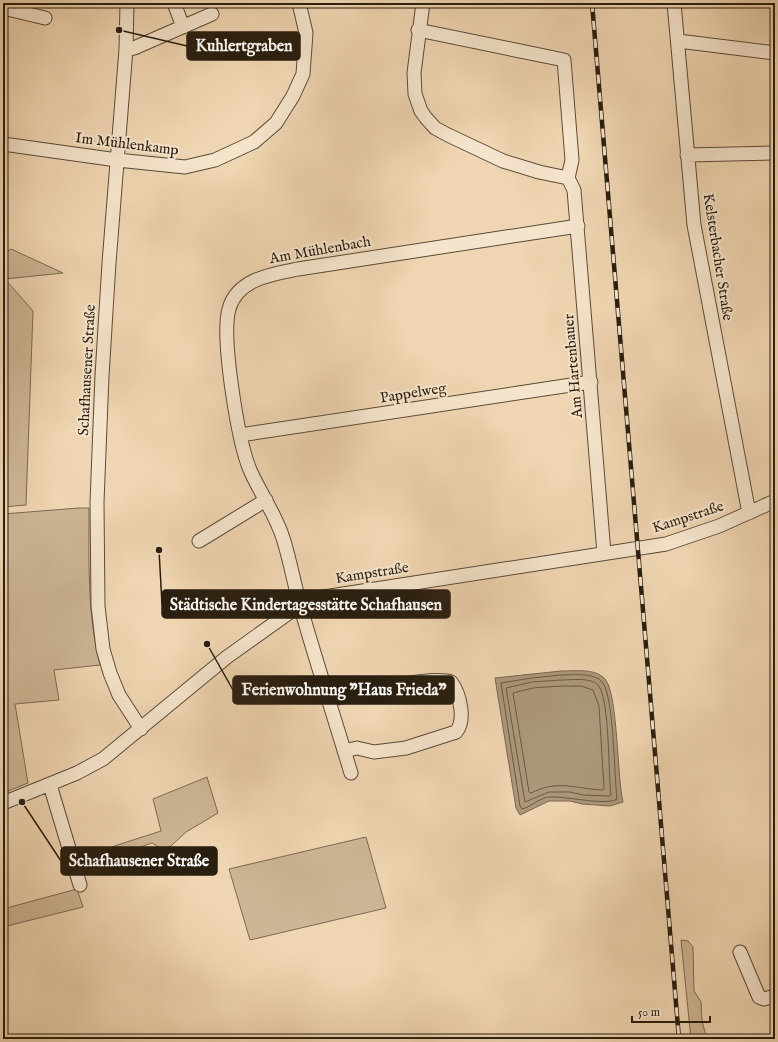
<svg xmlns="http://www.w3.org/2000/svg" width="778" height="1042" font-family="'IM FELL English',serif">
  <style>
    .green { fill: #cdb695; stroke: #7b6a52 }
    .water { fill: #ac977a; stroke: #78674f }
    .lines { fill: none; stroke-linecap: round; stroke-linejoin: round }
    .shore { stroke: #6a5a44; stroke-width: 1 }
    .minor-casing { stroke: #5a4c38; stroke-width: 15 }
    .minor { stroke: #f5e4cc; stroke-width: 13 }
    .rail-casing { stroke: #291e0f; stroke-width: 4.5 }
    .rail { stroke: #f5e4cc; stroke-width: 3; stroke-dasharray: 9; stroke-linecap: butt }
    .labels { text-anchor: middle; dominant-baseline: central; stroke-width: 4; stroke-linejoin: round; paint-order: stroke }
    .street-label { font-size: 15px; fill: #291e0f; stroke: #f5e4cc }
    .leader { fill: none; stroke: #291e0f; stroke-width: 1.5 }
    .callout-dot { fill: #291e0f; stroke: #f5e4cc; stroke-width: 1.5 }
    .callout { fill: #291e0f; stroke: #291e0f; stroke-width: 1.5 }
    .callout-label { font-size: 16px; text-anchor: middle; font-weight: bold; fill: #fff }
  </style>
  <rect width="100%" height="100%" fill="#efd5b1"/>
  <filter id="stains"><feTurbulence type="fractalNoise" baseFrequency=".005" numOctaves="4"/><feColorMatrix values="0 0 0 0 .2 0 0 0 0 .09 0 0 0 0 .02 0 0 0 .5 -.17"/></filter>
  <radialGradient id="worn" r=".72"><stop offset=".6" stop-color="#630" stop-opacity="0"/><stop offset="1" stop-color="#630" stop-opacity=".3"/></radialGradient>
  <path class="green" d="M11,249L63,273L5,279L33,311L26,505L3,507V254Z
    M79,508H89C89,560 87,614 100,665L54,670L59,700L15,704L28,783L3,793V514Z
    M207,777L218,813L186,832L171,846L162,849L152,843L78,869L74,859L161,831L153,799Z
    M366,837L386,908L250,940L229,869Z
    M77,889L83,907L3,927V909Z
    M681,940L688,941L693,947L694,991L701,1002L702,1021L707,1039H691Z"/>
  <path class="water" d="M561,671C575,671 595,668 605,679C618,693 617,778 623,802L610,806L582,804L570,801H549L520,815L516,808L495,678Z"/>
  <g class="lines">
    <path class="shore" d="M561,675C573,675 595,672 603,683C614,700 614,773 617,799C606,806 566,796 550,797C540,797 531,807 522,809L520,806L501,683L532,678Z
      M562,680C571,680 591,677 598,685C610,699 608,773 611,795L609,796L583,795L570,792H549L525,802L506,688L532,682Z
      M562,686H581L593,690L599,706L604,788L603,790C575,789 559,779 531,793L529,792L513,693L533,688Z"/>
    <defs>
      <path id="minor" d="M127,3L126,49L109,263L102,376L97,502L98,606L103,649L110,673L119,695L141,729
        M174,3L183,27
        M423,3L414,73L415,94L421,111L426,118L435,128L448,135L503,161L539,172L568,178L574,190L604,553
        M674,3L694,225L749,513
        M3,8L45,18
        M418,30L564,60L572,160L568,178
        M678,41L775,53
        M126,49L134,48L212,14
        M3,144L117,160L185,167L215,160L254,142L276,123L293,96L303,74L306,33L299,3
        M687,155L775,153
        M240,435L591,382
        M199,541L266,500
        M329,700C353,694 431,675 451,682C460,694 466,720 456,732L406,748L374,752L357,748L344,751
        M351,773C334,717 316,661 300,605C294,583 290,560 283,538C275,513 260,493 250,470C238,441 221,338 229,309C237,279 272,274 298,269L578,226
        M50,785L80,885
        M3,803L77,773L103,759L227,657L300,605L311,599L666,544L719,526L775,501
        M740,952L759,997L764,999L775,996"/>
    </defs>
    <use href="#minor" class="minor-casing"/>
    <use href="#minor" class="minor"/>
    <defs>
      <path id="rail" d="M592,3L679,1039"/>
    </defs>
    <use href="#rail" class="rail-casing"/>
    <use href="#rail" class="rail"/>
  </g>
  <g class="labels">
    <g class="street-label">
      <text transform="translate(127 144) rotate(7)">Im Mühlenkamp</text>
      <text transform="translate(320 250) rotate(-10)">Am Mühlenbach</text>
      <text transform="translate(718 257) rotate(81)">Kelsterbacher Straße</text>
      <text transform="translate(573 366) rotate(-95)">Am Hartenbauer</text>
      <text transform="translate(87 370) rotate(-87)">Schafhausener Straße</text>
      <text transform="translate(413 393) rotate(-9)">Pappelweg</text>
      <text transform="translate(688 517) rotate(-18)">Kampstraße</text>
      <text transform="translate(372 573) rotate(-9)">Kampstraße</text>
    </g>
  </g>
  <path class="leader" d="M119 30L187 46M159 550L162 604M207 644L233 690M22 802L61 861"/>
  <g class="callout-dot">
    <circle cx="119" cy="30" r="4"/>
    <circle cx="159" cy="550" r="4"/>
    <circle cx="207" cy="644" r="4"/>
    <circle cx="22" cy="802" r="4"/>
  </g>
  <g class="callout">
    <rect x="187" y="32" width="113" height="28" rx="4"/>
    <rect x="162" y="590" width="288" height="28" rx="4"/>
    <rect x="233" y="676" width="221" height="28" rx="4"/>
    <rect x="61" y="847" width="156" height="28" rx="4"/>
  </g>
  <g class="callout-label">
    <text x="244" y="51">Kuhlertgraben</text>
    <text x="306" y="610">Städtische Kindertagesstätte Schafhausen</text>
    <text x="344" y="695">Ferienwohnung "Haus Frieda"</text>
    <text x="139" y="866">Schafhausener Straße</text>
  </g>
  <rect width="778" height="1042" fill="none" stroke="#efd5b1" stroke-width="16"/>
  <rect x="4" y="4" width="770" height="1034" fill="none" stroke="#291e0f" stroke-width="2"/>
  <rect x="8" y="8" width="762" height="1026" fill="none" stroke="#291e0f"/>
  <path d="M632 1016v6h78v-6" fill="none" stroke="#291e0f" stroke-width="2"/>
  <text x="638" y="1016" font-size="12" fill="#291e0f" stroke="#f5e4cc" stroke-width="3" paint-order="stroke">50 m</text>
  <rect width="100%" height="100%" filter="url(#stains)"/>
  <rect width="100%" height="100%" fill="url(#worn)"/>
</svg>
